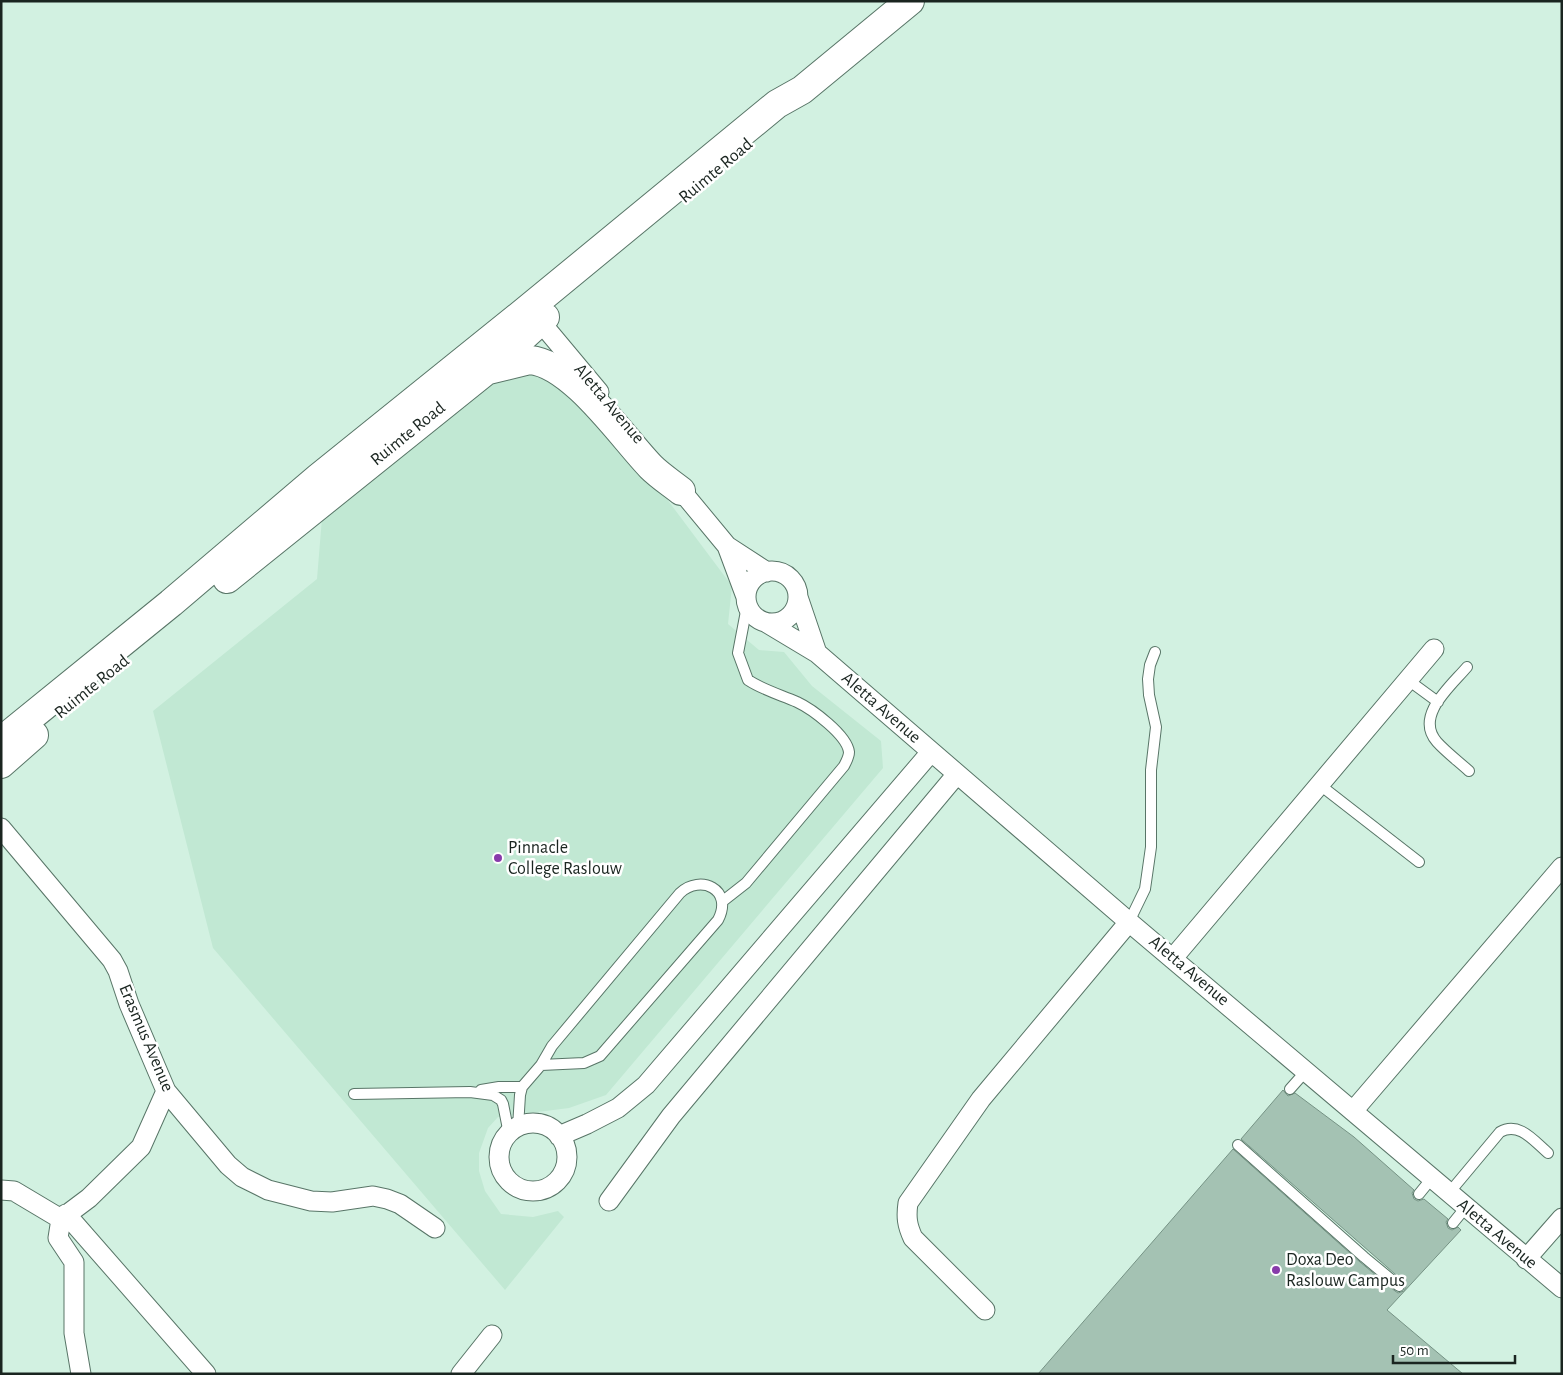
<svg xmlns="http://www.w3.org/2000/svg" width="1563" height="1375" font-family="'Alegreya Sans',sans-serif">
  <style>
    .built { fill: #c1e8d3 }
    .building { fill: #a4c2b3; stroke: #769385 }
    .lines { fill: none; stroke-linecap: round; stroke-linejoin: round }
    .service-casing { stroke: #587567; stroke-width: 12 }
    .minor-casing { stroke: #587567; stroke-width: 21 }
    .secondary-casing { stroke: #587567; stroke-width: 30 }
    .service { stroke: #fff; stroke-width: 10 }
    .minor { stroke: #fff; stroke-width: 19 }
    .secondary { stroke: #fff; stroke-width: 28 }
    .poi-dot { fill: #883bab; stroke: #fff; stroke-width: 2 }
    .labels { text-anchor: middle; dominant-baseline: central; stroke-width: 5; stroke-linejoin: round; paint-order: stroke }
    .street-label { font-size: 18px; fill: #1a2520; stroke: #fff }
    .poi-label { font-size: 18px; fill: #1a2520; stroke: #fff; text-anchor: start }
  </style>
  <rect width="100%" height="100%" fill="#d2f1e1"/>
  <path class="built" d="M524,358L571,371L732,586L728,624L759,650L784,652L812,686L881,741L883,768L606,1095L569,1108L498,1117L488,1128L479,1153V1171L485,1191L501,1214L533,1217L558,1211L564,1217L505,1290L213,948L153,711L317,579L322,518Z"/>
  <path class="building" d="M1283,1090L1288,1096L1295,1093L1354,1137L1414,1190L1412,1193L1414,1199L1418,1201L1424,1199L1448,1219L1446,1222L1448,1228L1452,1230L1458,1227L1461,1230L1387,1310L1463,1374H1038L1233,1149L1360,1262L1395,1291L1398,1293L1404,1291L1406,1287L1403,1281L1241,1139Z"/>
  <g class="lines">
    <defs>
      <path id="service" d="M1467,667C1451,686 1414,716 1437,742C1446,752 1458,761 1469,771
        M1408,680L1438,702
        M1320,785L1419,862
        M723,901L746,883L844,766C846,762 849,757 849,752C847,735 812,709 797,702C781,695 763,690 748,680L738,653L747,606
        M1129,922L1145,889L1151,847V770L1156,727L1149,695L1148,679L1150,665L1155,652
        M1290,1089L1306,1071
        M481,1090L499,1087H522
        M354,1094L470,1092L493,1095L501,1100L503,1104L509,1134
        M518,1127L520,1095L522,1087L541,1065L552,1046L680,893C700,874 734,889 718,920L600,1056L584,1063L541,1065
        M1238,1145L1364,1257L1399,1286
        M1449,1193L1500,1132C1519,1121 1534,1141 1548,1153
        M1419,1194L1432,1178
        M1453,1223L1466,1207"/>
      <path id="minor" d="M533,313L599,392
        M674,482L727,546L767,572
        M727,546L746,597
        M746 597a26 26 0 1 1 52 0a26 26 0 1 1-52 0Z
        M798,597L817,653
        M767,623L817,653L1129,922L1562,1288
        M1,828L112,960L118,971L129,1004L166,1091L228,1165L242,1177L268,1190L311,1201L332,1202L373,1196L387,1199L400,1204L435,1228
        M1173,958L1434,649
        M1353,1111L1562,867
        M499 1157a34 34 0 1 1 68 0a34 34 0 1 1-68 0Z
        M559,1136L587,1124L618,1108L646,1085L931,752
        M1,1190L14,1191L61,1219
        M609,1201L671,1116L957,774
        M66,1214L206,1374
        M1526,1259L1562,1218
        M985,1310L913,1238C907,1225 906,1217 908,1203L981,1099L1129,922
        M81,1374L74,1333V1262L58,1238L61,1219L89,1198L141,1147L166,1091
        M461,1374L492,1335"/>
      <path id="secondary" d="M489,370L530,360C573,364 622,437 651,467C660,476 671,483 681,491
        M227,579L487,370L545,317
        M1,741L171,603L318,478L529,308L777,104L802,90L910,1
        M1,764L34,735"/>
    </defs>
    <use href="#service" class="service-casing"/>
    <use href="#minor" class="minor-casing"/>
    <use href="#secondary" class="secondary-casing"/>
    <use href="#service" class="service"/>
    <use href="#minor" class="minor"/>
    <use href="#secondary" class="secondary"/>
  </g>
  <g class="poi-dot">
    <circle cx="498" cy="858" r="5"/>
    <circle cx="1276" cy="1270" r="5"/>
  </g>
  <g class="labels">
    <g class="street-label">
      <text transform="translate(716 171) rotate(-40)">Ruimte Road</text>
      <text transform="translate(609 404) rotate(50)">Aletta Avenue</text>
      <text transform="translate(408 434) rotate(-39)">Ruimte Road</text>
      <text transform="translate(92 687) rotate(-39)">Ruimte Road</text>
      <text transform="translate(881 708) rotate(41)">Aletta Avenue</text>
      <text transform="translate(1189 971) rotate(40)">Aletta Avenue</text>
      <text transform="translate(146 1038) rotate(67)">Erasmus Avenue</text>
      <text transform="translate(1497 1234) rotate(40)">Aletta Avenue</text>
    </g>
    <g class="poi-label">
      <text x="508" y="848">Pinnacle<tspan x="508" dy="21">College Raslouw</tspan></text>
      <text x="1286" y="1260">Doxa Deo<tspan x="1286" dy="21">Raslouw Campus</tspan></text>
    </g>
  </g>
  <rect width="1563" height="1375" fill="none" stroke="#1a2520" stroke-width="5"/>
  <path d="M1393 1355v8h122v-8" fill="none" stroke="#1a2520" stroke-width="2.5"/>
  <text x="1400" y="1355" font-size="15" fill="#1a2520" stroke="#ffffff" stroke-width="4" paint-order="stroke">50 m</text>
</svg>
